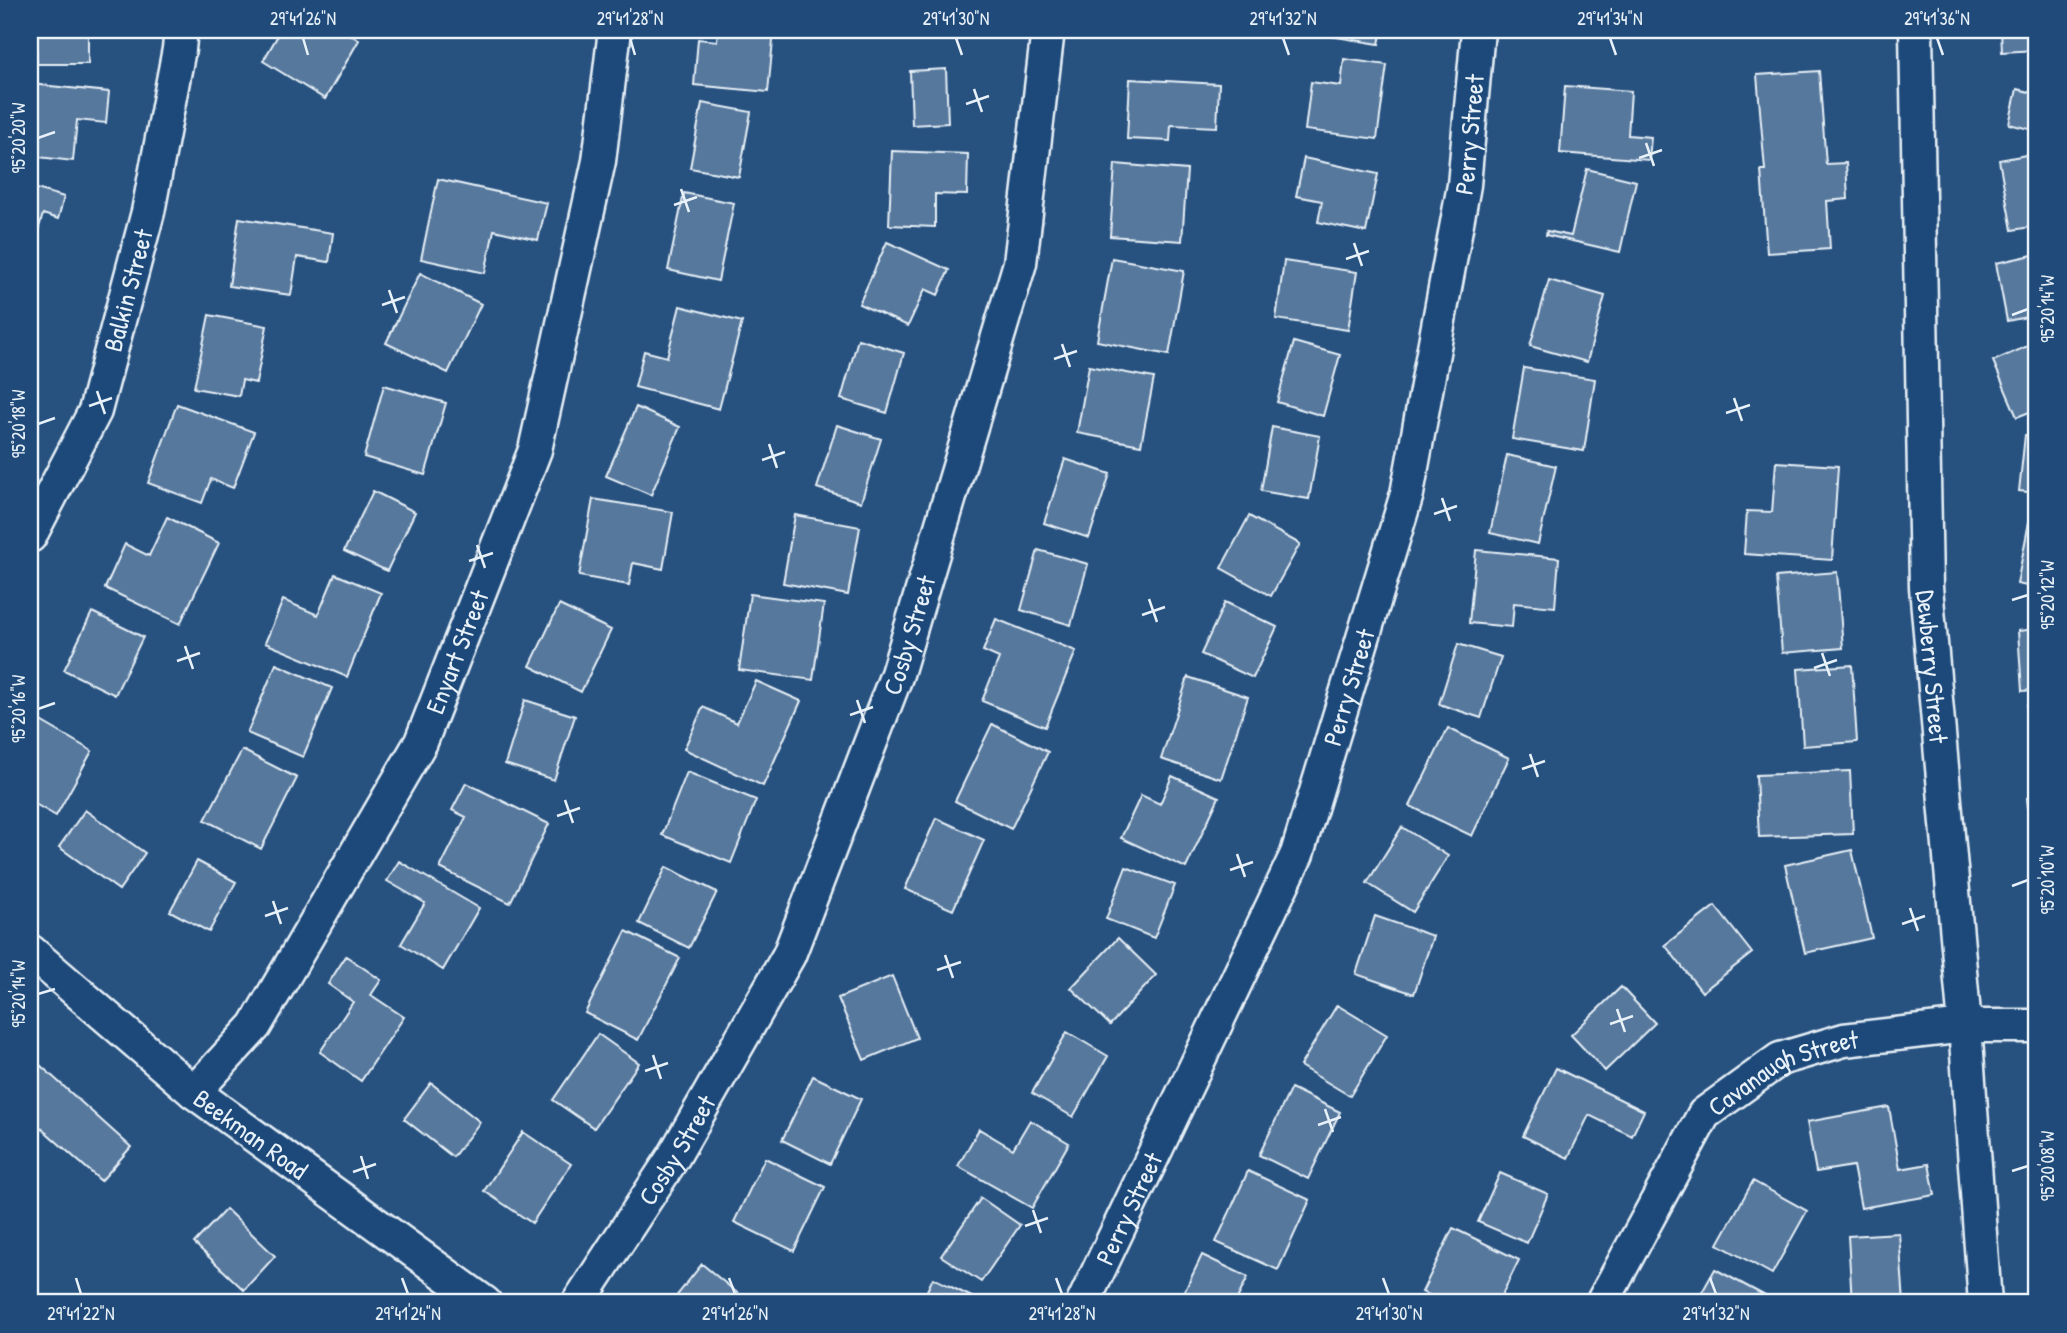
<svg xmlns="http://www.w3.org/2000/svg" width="2067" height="1333" font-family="'Patrick Hand',sans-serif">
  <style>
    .building { fill: #57789d; stroke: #e8f1f8; stroke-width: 2 }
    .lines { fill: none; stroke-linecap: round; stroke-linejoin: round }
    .street-casing { stroke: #e8f1f8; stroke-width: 37 }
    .street { stroke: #1f4a7a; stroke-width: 32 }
    .ticks { fill: none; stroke: #e8f1f8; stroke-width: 2.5 }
    .labels { text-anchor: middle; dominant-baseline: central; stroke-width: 6; stroke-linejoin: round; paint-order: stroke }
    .street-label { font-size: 26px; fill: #e8f1f8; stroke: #1f4a7a }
    .neatline { fill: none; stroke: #e8f1f8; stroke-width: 2.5 }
    .ticks-label { font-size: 18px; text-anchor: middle; fill: #e8f1f8 }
  </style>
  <rect width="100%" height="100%" fill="#27517f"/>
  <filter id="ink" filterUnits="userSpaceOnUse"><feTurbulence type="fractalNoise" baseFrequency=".0143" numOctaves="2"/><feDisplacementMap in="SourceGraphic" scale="14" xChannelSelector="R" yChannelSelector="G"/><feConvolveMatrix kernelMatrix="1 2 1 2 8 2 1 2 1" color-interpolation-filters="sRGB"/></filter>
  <g filter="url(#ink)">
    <path class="building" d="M36,30H88V64H37Z
      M281,30H342L359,40L325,99L263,61Z
      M718,30H774L768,92L694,85L698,39L717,41Z
      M892,30H952L951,40L892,37Z
      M1177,30H1234L1233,35Z
      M1331,30H1382L1379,44L1330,36Z
      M1765,30H1796L1768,39Z
      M2001,30H2037V50L2002,52Z
      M1344,59L1387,65L1377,139L1305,130L1311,82L1341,86Z
      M946,69L948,123L912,125L910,71Z
      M1819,71L1826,164L1846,163L1848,199L1827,201L1830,249L1767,253L1761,170H1765L1757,75Z
      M1130,79L1219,84L1217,127L1171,125L1170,141L1127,139Z
      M30,84L109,92L106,123L77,120L73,161L30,156L31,115H30Z
      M1565,86L1631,91L1628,135L1651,137L1649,160L1560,153Z
      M2017,89L2037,94V131L2009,124Z
      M702,103L751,112L739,177L690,168Z
      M892,151L968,154L967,195L935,194V227L889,225Z
      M2037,153V226L2012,230L1999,160Z
      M1304,158L1378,174L1366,232L1318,222L1322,201L1296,196Z
      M1115,164L1187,170L1182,241L1110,236Z
      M1587,169L1636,181L1620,252L1546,235L1547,231L1571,236Z
      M438,179L547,203L538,240L494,230L485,273L421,259Z
      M30,187L64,197L58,219L43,214L30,258Z
      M684,193L734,203L718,281L668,270Z
      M239,218L333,233L329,262L297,257L291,295L229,286Z
      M887,242L949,270L938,295L925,289L908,326L859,304Z
      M2037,254V315L2007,321L1996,263Z
      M1112,258L1184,271L1169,355L1097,341Z
      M1284,261L1357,272L1348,330L1276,319Z
      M420,273L481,304L448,373L386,343Z
      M1549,280L1605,296L1587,362L1530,346Z
      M680,306L742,322L719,409L635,387L644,351L667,357Z
      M209,315L267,326L256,383L242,380L239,396L194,388Z
      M858,339L904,353L887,413L841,399Z
      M1294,342L1340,355L1323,416L1277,402Z
      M2037,342V409L2017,417L1993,361Z
      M1089,366L1154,378L1141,445L1077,433Z
      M1524,368L1595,379L1584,451L1512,439Z
      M384,385L446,403L425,475L364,457Z
      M177,404L254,432L233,488L211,479L202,503L148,483Z
      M636,407L680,427L651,495L606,476Z
      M837,425L881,439L861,502L817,488Z
      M1272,427L1320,436L1309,499L1261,491Z
      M2025,435L2037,436V493L2019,491Z
      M1507,455L1556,466L1538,544L1490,533Z
      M1065,459L1110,474L1089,538L1044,523Z
      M1776,462L1838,466L1832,560L1744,554L1747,511L1772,512Z
      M373,491L415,512L387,571L344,551Z
      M593,499L673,512L663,569L633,563L629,585L579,576Z
      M795,515L860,527L848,595L783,583Z
      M1249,516L1300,544L1271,596L1221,568Z
      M167,517L219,543L180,624L105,588L125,544L149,556Z
      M2029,522L2037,524V588L2017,584Z
      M1038,550L1088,564L1071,625L1021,610Z
      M1476,550L1559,558L1555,607L1514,603L1512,627L1469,623Z
      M1837,572L1843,648L1782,653L1776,577Z
      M335,574L381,593L347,677L265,643L283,600L318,615Z
      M750,594L824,604L813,680L739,670Z
      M1225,602L1277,627L1253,678L1201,654Z
      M559,605L611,630L581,692L530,666Z
      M92,612L143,637L115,695L64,670Z
      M996,619L1076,651L1045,727L982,701L999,658L983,651Z
      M2037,629V690L2022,691L2018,631Z
      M1458,644L1501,657L1481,718L1439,704Z
      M276,664L332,688L303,757L247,733Z
      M1852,665L1857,742L1803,746L1798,669Z
      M1188,677L1248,697L1221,779L1161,759Z
      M756,681L801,701L763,786L684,749L703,707L737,723Z
      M525,700L575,716L554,780L505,764Z
      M2037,704V783H2035L2027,705Z
      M32,716L92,751L56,816L30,801V720Z
      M992,724L1048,752L1011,829L955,801Z
      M1448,728L1509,758L1472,836L1410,806Z
      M242,750L297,778L261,849L205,820Z
      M1850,771L1853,834L1759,837L1756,775Z
      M687,772L756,800L731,863L662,835Z
      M1172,776L1219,797L1186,868L1121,838L1141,795L1160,804Z
      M466,783L549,824L510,903L440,868L466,817L452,810Z
      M2037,797V872L2035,873L2027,798Z
      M85,810L145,853L119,890L59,847Z
      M936,818L984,840L953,910L905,889Z
      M1402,827L1448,856L1413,912L1367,883Z
      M1852,850L1872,938L1805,953L1785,865Z
      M197,861L236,882L209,932L170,911Z
      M399,861L479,908L443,970L401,944L425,903L387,881Z
      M666,867L717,892L689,948L639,923Z
      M1126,867L1175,885L1154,938L1106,919Z
      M1715,906L1752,953L1702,992L1665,945Z
      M1375,916L1433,936L1414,994L1356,974Z
      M626,931L680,958L638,1040L585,1013Z
      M1118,938L1156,975L1110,1025L1071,988Z
      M346,956L381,980L371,995L404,1017L361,1081L320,1052L353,1002L328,984Z
      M892,976L917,1038L864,1060L838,998Z
      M1621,987L1655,1023L1605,1071L1571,1035Z
      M1337,1005L1387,1035L1350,1096L1300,1066Z
      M1067,1032L1108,1056L1073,1117L1032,1093Z
      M598,1034L639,1063L594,1128L553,1100Z
      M30,1056L131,1147L101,1181L30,1118Z
      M1556,1068L1644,1111L1632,1136L1589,1115L1568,1158L1523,1136Z
      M813,1076L861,1099L830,1164L782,1140Z
      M431,1083L480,1122L453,1157L404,1119Z
      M1291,1088L1340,1112L1308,1179L1259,1155Z
      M1889,1107L1900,1169L1929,1164L1935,1195L1861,1208L1853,1166L1816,1172L1807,1122Z
      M1030,1120L1069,1143L1032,1208L958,1166L979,1129L1013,1149Z
      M523,1132L571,1164L532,1223L484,1191Z
      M765,1158L825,1187L794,1251L734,1222Z
      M1248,1171L1310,1200L1278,1270L1216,1242Z
      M1500,1173L1548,1194L1527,1243L1478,1222Z
      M1753,1181L1807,1211L1772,1274L1718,1244Z
      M981,1198L1020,1225L981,1282L941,1256Z
      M226,1209L275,1256L244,1290L194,1243Z
      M1453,1228L1519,1260L1498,1303H1446L1422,1292Z
      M1899,1233L1904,1303H1852L1848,1236Z
      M1202,1255L1248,1277L1235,1303H1179Z
      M702,1264L741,1296L735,1303H671Z
      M1715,1269L1769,1298L1766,1303H1696Z
      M933,1278L978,1300L977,1303H921Z"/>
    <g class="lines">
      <defs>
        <g id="street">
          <path id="s1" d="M1916,30L1926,587L1965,1026L1985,1303"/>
          <path id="s2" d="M30,536L95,411L148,212L179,49L181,30"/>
          <path id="s3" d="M30,951L194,1092L485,1303"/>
          <path id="s4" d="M194,1092L255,1026L421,742L535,450L599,161L615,30"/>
          <path id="s5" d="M578,1303L674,1156L789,955L897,674L1020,263L1048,30"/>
          <path id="s6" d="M1083,1303L1297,854L1407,494L1464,185L1478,30"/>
          <path id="s7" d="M1602,1303L1704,1114L1780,1059L1844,1040L1965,1026H2037"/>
        </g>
      </defs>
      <use href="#street" class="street-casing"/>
      <use href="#street" class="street"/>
    </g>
  </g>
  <path class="ticks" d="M303,38L308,55M630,38L635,55M956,38L962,55M1283,38L1289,55M1610,38L1616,55M1937,38L1943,55M974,89L982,112M966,104L989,96M38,138L55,132M1646,143L1654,166M1639,158L1662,150M681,189L689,212M674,205L697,197M1354,243L1362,266M1346,259L1369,251M389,290L397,313M382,305L405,297M2012,315L2028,309M1062,344L1070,367M1054,359L1077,351M97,391L105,414M1734,398L1742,421M89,406L112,398M1726,413L1750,405M38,424L55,418M769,444L777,468M762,460L785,452M1442,498L1450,521M1434,514L1457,506M477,545L485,568M469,561L493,553M1149,599L1157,622M2012,600L2028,595M1142,615L1165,607M185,646L193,669M1822,653L1830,676M177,661L200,653M1814,668L1837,660M857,700L865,723M38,709L55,703M850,715L873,707M1530,754L1538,777M1522,769L1545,761M565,800L573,823M557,816L580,808M1237,854L1245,877M1230,870L1253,862M2012,886L2028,880M273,901L281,924M1910,908L1918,931M265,916L288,908M1902,924L1925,916M945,955L953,978M937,970L961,962M38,994L55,989M1617,1009L1625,1032M1610,1024L1633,1016M653,1055L661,1079M645,1071L668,1063M1325,1109L1333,1132M1318,1125L1341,1117M361,1156L368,1179M2012,1171L2028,1166M353,1172L376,1164M1033,1210L1041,1233M1025,1226L1048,1218M76,1278L81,1294M402,1278L408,1294M729,1278L735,1294M1056,1278L1062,1294M1383,1278L1389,1294M1710,1278L1716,1294"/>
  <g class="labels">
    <g class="street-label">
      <text stroke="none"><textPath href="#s6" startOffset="1239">Perry Street</textPath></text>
      <text stroke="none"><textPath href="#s2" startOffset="266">Balkin Street</textPath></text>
      <text stroke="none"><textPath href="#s5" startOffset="749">Cosby Street</textPath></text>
      <text stroke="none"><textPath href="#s4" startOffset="516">Enyart Street</textPath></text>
      <text stroke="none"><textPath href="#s1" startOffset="637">Dewberry Street</textPath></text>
      <text stroke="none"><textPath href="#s6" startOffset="672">Perry Street</textPath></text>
      <text stroke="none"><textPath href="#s7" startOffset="306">Cavanaugh Street</textPath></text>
      <text stroke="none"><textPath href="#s3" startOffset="287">Beekman Road</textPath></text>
      <text stroke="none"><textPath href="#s5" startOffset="182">Cosby Street</textPath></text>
      <text stroke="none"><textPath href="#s6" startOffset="105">Perry Street</textPath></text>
    </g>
  </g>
  <rect width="2067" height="1333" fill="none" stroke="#1f4a7a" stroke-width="77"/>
  <rect x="38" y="38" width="1990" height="1256" class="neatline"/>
  <g class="ticks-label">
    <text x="303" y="25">29°41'26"N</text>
    <text x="630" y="25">29°41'28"N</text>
    <text x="956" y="25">29°41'30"N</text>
    <text x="1283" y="25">29°41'32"N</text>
    <text x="1610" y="25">29°41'34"N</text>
    <text x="1937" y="25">29°41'36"N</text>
    <text transform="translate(19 138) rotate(-90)" y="6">95°20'20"W</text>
    <text transform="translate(2048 309) rotate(-90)" y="6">95°20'14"W</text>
    <text transform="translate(19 424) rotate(-90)" y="6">95°20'18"W</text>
    <text transform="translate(2048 595) rotate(-90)" y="6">95°20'12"W</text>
    <text transform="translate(19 709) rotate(-90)" y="6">95°20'16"W</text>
    <text transform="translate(2048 880) rotate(-90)" y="6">95°20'10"W</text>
    <text transform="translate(19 994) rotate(-90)" y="6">95°20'14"W</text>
    <text transform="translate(2048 1166) rotate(-90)" y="6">95°20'08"W</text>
    <text x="81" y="1320">29°41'22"N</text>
    <text x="408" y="1320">29°41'24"N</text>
    <text x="735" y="1320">29°41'26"N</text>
    <text x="1062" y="1320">29°41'28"N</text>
    <text x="1389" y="1320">29°41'30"N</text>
    <text x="1716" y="1320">29°41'32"N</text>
  </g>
</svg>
